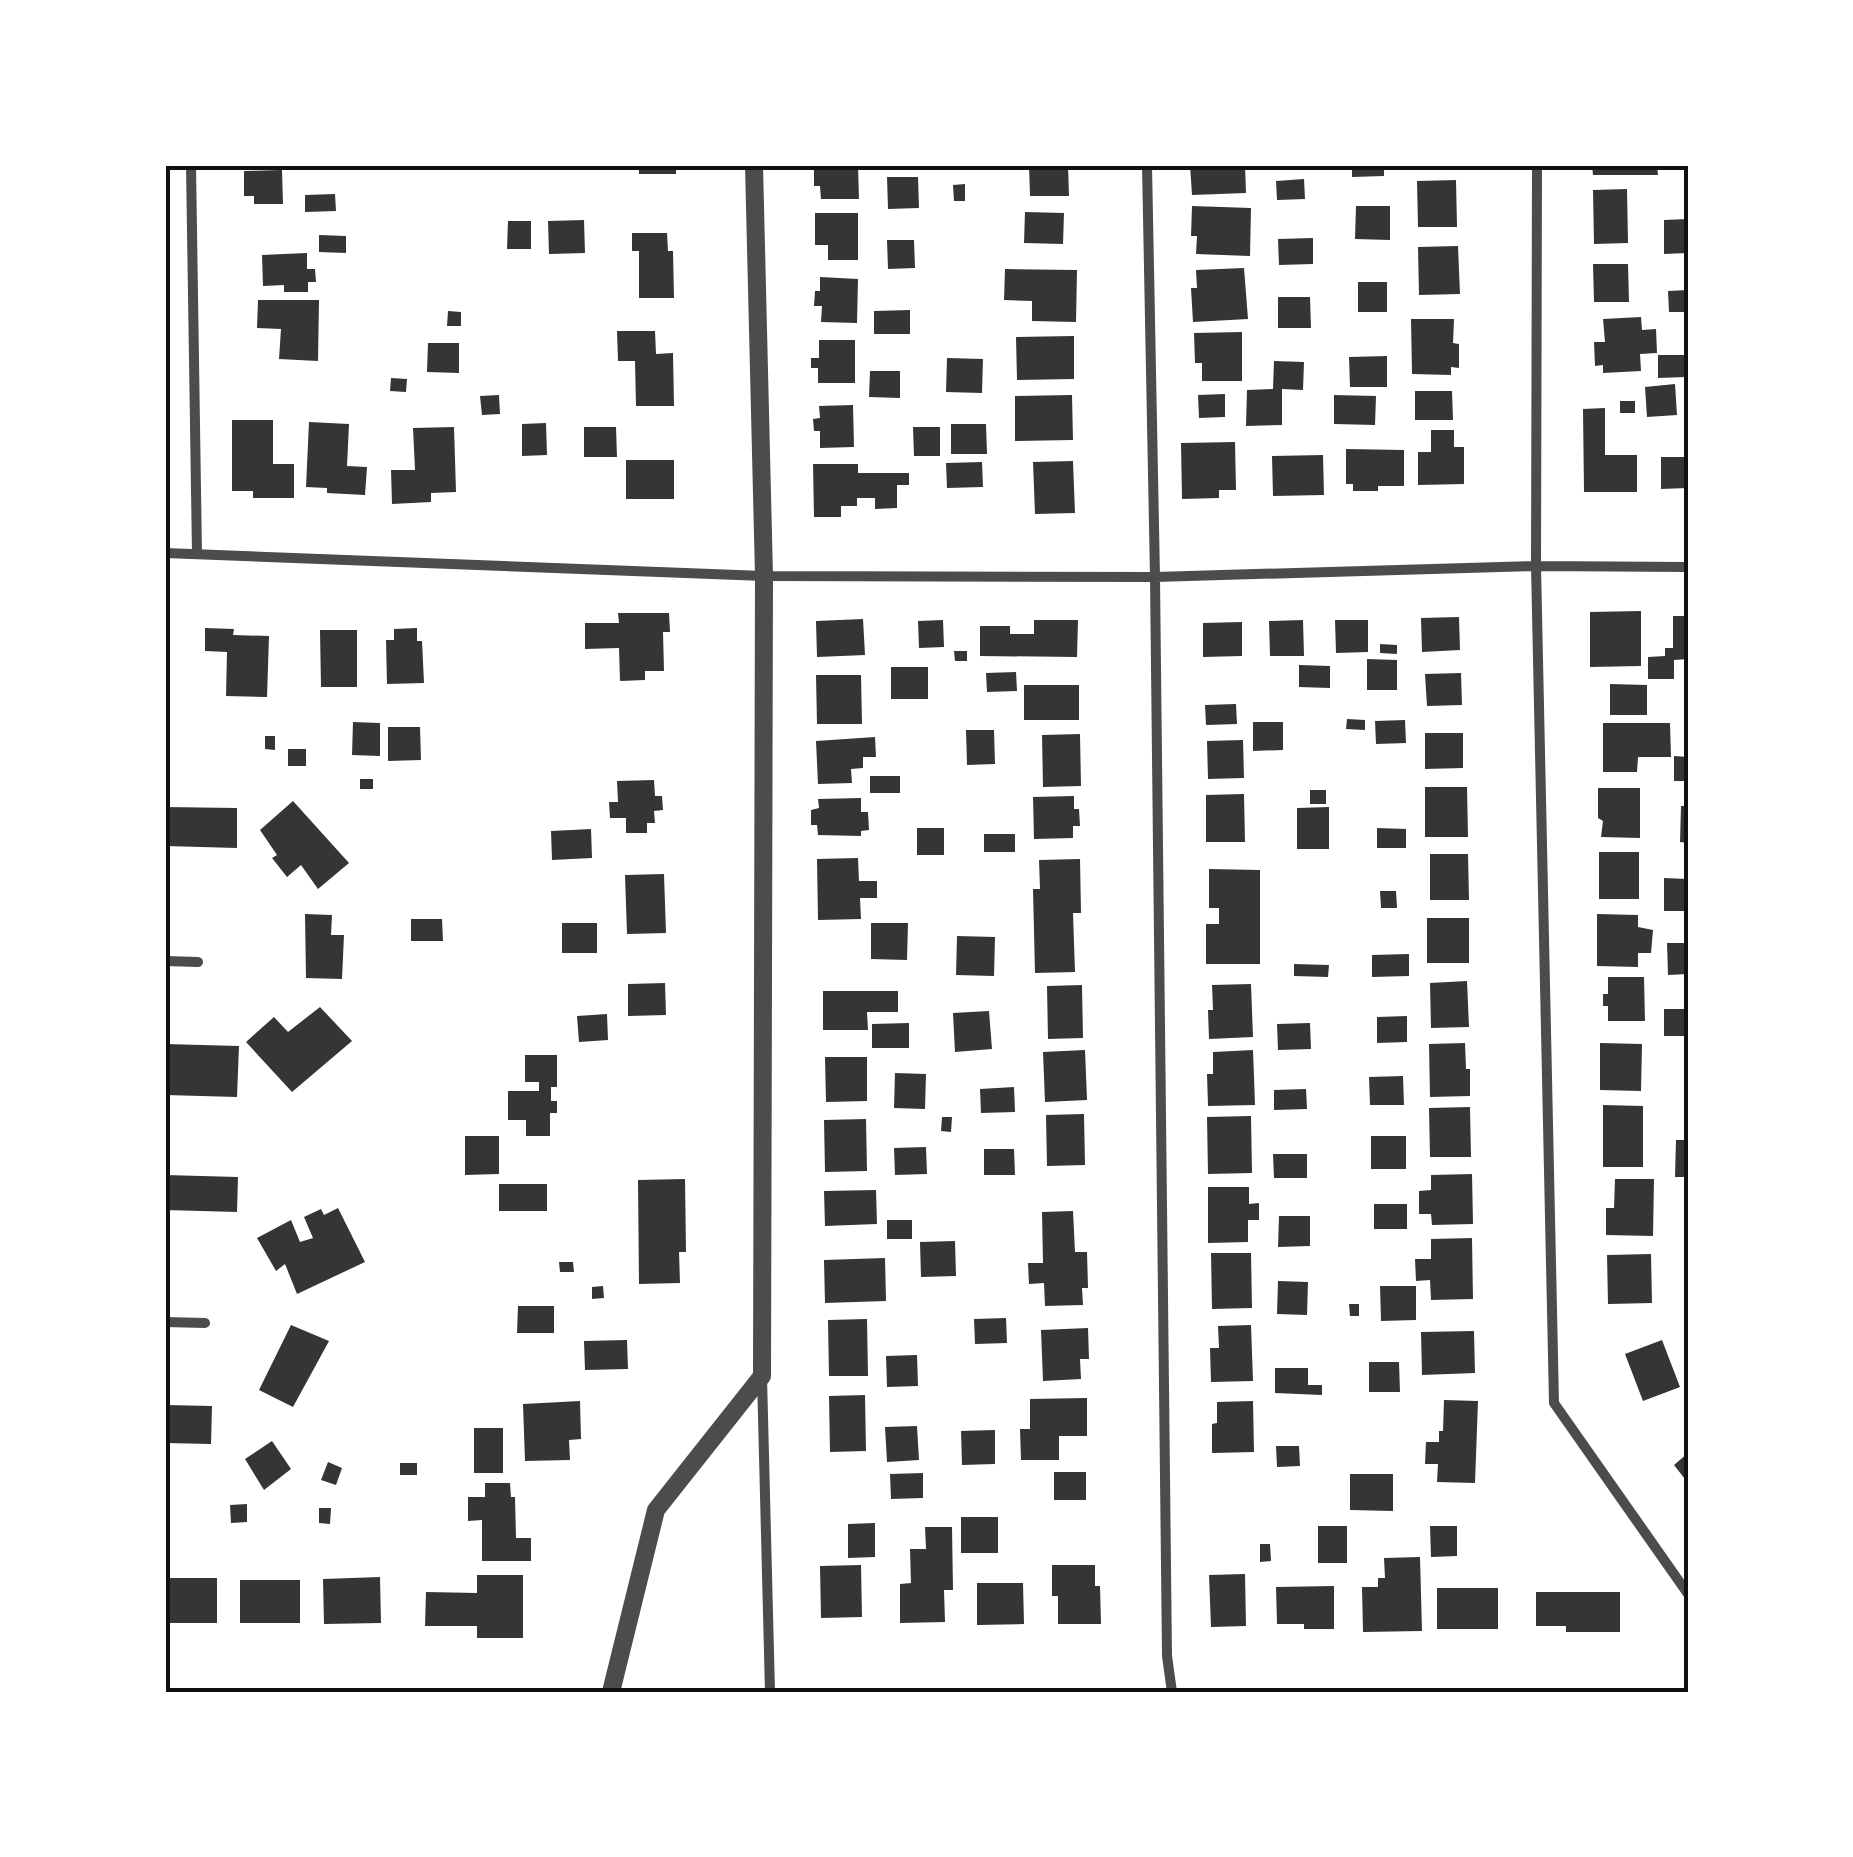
<svg xmlns="http://www.w3.org/2000/svg" width="1853" height="1857" font-family="Raleway,sans-serif">
  <style>
    .building { fill: #353535 }
    .lines { fill: none; stroke-linecap: round; stroke-linejoin: round }
    .minor { stroke: #4c4c4c; stroke-width: 10 }
    .tertiary { stroke: #4c4c4c; stroke-width: 18 }
    .neatline { fill: none; stroke: #111; stroke-width: 4 }
  </style>
  <rect width="100%" height="100%" fill="#fff"/>
  <path class="building" d="M639,165H676V174H639Z
    M858,165L859,199H821L820,186H814V166Z
    M1029,165H1068L1069,196H1030Z
    M1190,165H1245L1246,193L1192,195Z
    M1352,165H1384V176L1352,177Z
    M1592,165H1657L1658,175H1593Z
    M282,170L283,204H254V196H244V171Z
    M887,177H918L919,208L888,209Z
    M1304,179L1305,199L1277,200L1276,181Z
    M1456,180L1457,227H1418L1417,181Z
    M965,184V201H954L953,185Z
    M1627,189L1628,243L1594,244L1593,190Z
    M335,194L336,211L305,212V195Z
    M1192,206L1251,208L1250,256L1196,254L1197,236H1191Z
    M1356,206H1390V240L1355,239Z
    M1025,212L1064,213L1063,244L1024,243Z
    M815,213H858V260H828V245H815Z
    M1688,219V253L1664,254V220Z
    M584,220L585,253L549,254L548,221Z
    M508,221H531V249H507Z
    M632,233H667L668,251H673L674,298H639V251H632Z
    M319,235L346,236V253L319,252Z
    M1313,238V264L1279,265L1278,239Z
    M887,240H914L915,268L888,269Z
    M1458,246L1460,294L1419,295L1418,247Z
    M307,253V269H315L316,282H308V292H284V285L263,286L262,255Z
    M1593,264H1628L1629,302H1594Z
    M1244,268L1248,319L1193,322L1191,288H1197L1196,270Z
    M1005,269L1077,270L1076,322L1032,321V301L1004,300Z
    M820,277L858,279L857,323L821,322L822,306H814L815,291H820Z
    M1358,282H1387V312H1358Z
    M1688,290V312H1669L1668,291Z
    M1278,297H1310L1311,328H1278Z
    M258,300H319L318,361L279,359L281,329L257,328Z
    M910,310V334H874V311Z
    M448,311L461,312V326H447Z
    M1641,317L1642,330L1656,329L1657,353L1640,354L1641,371L1603,373V365L1595,366L1594,342H1605L1603,319Z
    M1411,319H1454L1453,343L1459,344V368L1451,367V375L1412,374Z
    M617,331H655L656,354L673,353L674,406H636L635,361H618Z
    M1242,332V381H1202V363H1195L1194,333Z
    M1074,336V379L1017,380L1016,337Z
    M819,340H855V383H818V368H811V358H819Z
    M428,343H459V373L427,372Z
    M1658,355H1686V377L1658,378Z
    M1387,356V387H1350L1349,357Z
    M947,358L983,359L982,393L946,392Z
    M1274,361L1304,362L1303,390L1282,389V425L1246,426L1247,390L1273,389Z
    M870,371H900V398L869,397Z
    M391,378L407,379L406,392L390,391Z
    M1675,384L1677,415L1647,417L1645,387Z
    M1415,391H1452L1453,420H1415Z
    M1225,394V417L1199,418L1198,395Z
    M499,395L500,414L482,415L480,396Z
    M1072,395L1073,440L1015,441V396Z
    M1334,395L1376,396L1375,425L1334,424Z
    M1620,401H1635V413H1620Z
    M853,405L854,447L820,448V431H814L813,419L820,418L819,406Z
    M1605,408V455H1637V492H1584L1583,409Z
    M232,420H273V464H294V498H253V491H232Z
    M309,422L349,424L347,466L367,467L365,495L327,493V488L306,487Z
    M546,423L547,455L522,456V424Z
    M951,424H986L987,454H951Z
    M454,427L456,492L431,493V502L392,504L391,470H415L413,428Z
    M584,427H616L617,457H584Z
    M913,427H940V456H914Z
    M1431,430H1454V447H1464V484L1418,485V452H1431Z
    M1235,442L1236,490H1219V498L1182,499L1181,443Z
    M1346,449L1404,450V486H1378V491H1353V484H1346Z
    M1323,455L1324,495L1273,496L1272,456Z
    M1661,457H1688V488L1661,489Z
    M626,460H674V499H626Z
    M1073,461L1075,513L1035,514L1033,462Z
    M982,462L983,487L947,488L946,463Z
    M813,464H858V473H909V485H897V508L875,509V498H857V506H841V517H814Z
    M1641,611V666L1590,667V612Z
    M618,613H669L670,632H663L664,671H645V680L620,681L619,648L585,649V623H619Z
    M1673,616H1688V659L1674,660V679H1648V657L1665,656V648H1673Z
    M1459,617L1460,650L1422,652L1421,618Z
    M863,619L865,655L817,657L816,621Z
    M943,620L944,647L919,648L918,621Z
    M1034,620H1078L1077,657L980,656V626H1010V634H1034Z
    M1303,620L1304,656H1270L1269,621Z
    M1335,620H1368V652L1336,653Z
    M1242,622V656L1203,657V623Z
    M205,628L234,629L233,635L269,636L267,697L226,696L227,652L205,651Z
    M417,628V641H422L424,683L387,684L386,640H394V629Z
    M320,630H357V687H321Z
    M1380,644L1397,645V654L1380,653Z
    M954,651H967V661H955Z
    M1367,659L1397,660V690H1367Z
    M1299,665L1330,666V688L1299,687Z
    M891,667H928V699H891Z
    M1016,672L1017,691L987,692L986,673Z
    M1461,673L1462,705L1427,706L1425,674Z
    M816,675H861L862,724H817Z
    M1610,684L1647,685V715H1610Z
    M1024,685H1079V720H1024Z
    M1236,704L1237,724L1206,725L1205,705Z
    M1347,719L1365,720V730L1346,729Z
    M1405,720L1406,743L1376,744L1375,721Z
    M353,722L380,723V756L352,755Z
    M1253,722H1283V750L1253,751Z
    M1603,723H1670L1671,757H1638L1637,772H1603Z
    M388,727H420L421,760L388,761Z
    M966,730H994L995,764L967,765Z
    M1425,733H1463V768L1425,769Z
    M1080,734L1081,786L1043,787L1042,735Z
    M265,736H275V750L265,749Z
    M875,737L876,757H863V768L851,769L852,783L818,784L816,741Z
    M1243,740L1244,778L1208,779L1207,741Z
    M288,749H306V766H288Z
    M1674,756L1688,757V781H1674Z
    M870,776H900V793H870Z
    M360,779H373V789H360Z
    M654,780L655,796H662L663,810L654,811L655,823H647V833H626V818H610L609,802H618L617,781Z
    M1425,787H1467L1468,837H1425Z
    M1598,788H1640V838L1601,837L1603,821L1598,818Z
    M1310,790H1326V804H1310Z
    M1244,794L1245,842H1206V795Z
    M1074,796V809H1079L1080,826H1073V838L1034,839L1033,797Z
    M861,798V812H868L869,830L861,831V836L818,835L817,825H811V810L819,808L818,799Z
    M293,801L349,863L318,889L301,865L287,877L272,858L277,855L260,830Z
    M1681,806H1688V843L1680,842Z
    M165,807L237,808V848L165,846Z
    M1329,807V849H1297V808Z
    M917,828H944V855H917Z
    M1377,828L1406,829V848H1377Z
    M591,829L592,858L552,860L551,831Z
    M984,834H1015V852H984Z
    M1599,852H1639V899H1599Z
    M1430,854H1468L1469,900H1430Z
    M858,858L859,881H877V898H860L861,919L818,920L817,859Z
    M1080,859L1081,913H1073L1075,972L1035,973L1033,889H1040L1039,860Z
    M1209,869L1260,870V964H1206V924H1219V908H1209Z
    M664,874L666,933L627,934L625,875Z
    M1664,878L1688,879V911H1664Z
    M1380,891H1396L1397,908H1381Z
    M305,914L332,915L331,935H344L342,979L306,978Z
    M1597,914L1638,915V927L1653,930L1651,953H1638V967L1597,966Z
    M1427,918H1469V963H1427Z
    M411,919H442L443,941H411Z
    M562,923H597V953H562Z
    M871,923H908L907,960L871,959Z
    M957,936L995,937L994,976L956,975Z
    M1667,943H1688V974L1668,975Z
    M1409,954V976L1372,977V955Z
    M1294,964L1329,965L1328,977L1294,976Z
    M1608,977H1644L1645,1021H1608V1006H1603V994H1608Z
    M1467,981L1469,1027L1431,1028L1430,983Z
    M665,983L666,1015L628,1016V984Z
    M1251,984L1253,1037L1209,1039L1208,1010H1213L1212,985Z
    M1082,985L1083,1038L1048,1039L1047,986Z
    M823,991H898V1012H867L868,1030H823Z
    M320,1007L352,1041L292,1092L246,1042L274,1017L288,1032Z
    M1664,1009H1688V1036H1664Z
    M989,1011L992,1049L955,1052L953,1013Z
    M607,1014L608,1040L579,1042L577,1016Z
    M1407,1016V1042L1377,1043V1017Z
    M909,1023V1048H872V1024Z
    M1310,1023L1311,1049L1278,1050L1277,1024Z
    M1465,1043L1466,1069H1470V1096L1430,1097L1429,1044Z
    M1600,1043L1642,1044L1641,1091L1600,1090Z
    M165,1044L239,1046L237,1097L165,1095Z
    M1085,1050L1087,1100L1045,1102L1043,1052Z
    M1253,1050L1255,1105L1208,1106L1207,1074H1213V1052Z
    M525,1055H557V1087H551V1101H557V1113H550V1136H526V1120H508V1091H539V1082H525Z
    M825,1057H867V1101L826,1102Z
    M895,1073L926,1074L925,1109L894,1108Z
    M1403,1076L1404,1105H1370L1369,1077Z
    M1014,1087L1015,1112L981,1113L980,1089Z
    M1306,1089L1307,1109L1274,1110V1090Z
    M1603,1105L1643,1106V1167H1603Z
    M1470,1107L1471,1157H1430L1429,1108Z
    M1084,1114L1085,1165L1047,1166L1046,1115Z
    M1251,1116L1252,1173L1208,1174L1207,1117Z
    M942,1117H952L951,1132L941,1131Z
    M866,1119L867,1171L825,1172L824,1120Z
    M465,1136H499V1174L465,1175Z
    M1371,1136H1406V1169H1371Z
    M1676,1140H1688V1177H1675Z
    M926,1147L927,1174L895,1175L894,1148Z
    M984,1149H1014L1015,1175H984Z
    M1273,1154H1307V1178H1274Z
    M1472,1174L1473,1224L1432,1225L1431,1214H1419V1191L1431,1190V1175Z
    M165,1175L238,1177L237,1212L165,1210Z
    M685,1179L686,1252H679L680,1283L639,1284L638,1180Z
    M1615,1179H1654L1653,1236L1606,1235V1208H1614Z
    M499,1184H547V1211H499Z
    M1208,1187H1249V1204L1259,1203V1220H1248V1242L1208,1243Z
    M876,1190L877,1224L825,1226L824,1191Z
    M1374,1204H1407V1229H1374Z
    M338,1208L365,1262L297,1294L285,1264L276,1271L257,1238L291,1220L300,1242L313,1238L304,1217L321,1209L324,1215Z
    M1073,1211L1075,1252H1087L1088,1288H1082L1083,1305L1045,1306L1044,1283L1029,1284L1028,1263H1043L1042,1212Z
    M1279,1216H1310V1246L1278,1247Z
    M887,1220H912V1239H887Z
    M1472,1238L1473,1299L1431,1300L1430,1280L1416,1281L1415,1259H1431V1239Z
    M955,1241L956,1276L921,1277L920,1242Z
    M1211,1253H1251L1252,1308L1212,1309Z
    M1651,1254L1652,1303L1608,1304L1607,1255Z
    M885,1258L886,1301L825,1303L824,1260Z
    M559,1262H573L574,1272H560Z
    M1278,1281L1308,1282L1307,1315L1277,1314Z
    M603,1286L604,1298L592,1299V1287Z
    M1380,1286H1416V1320L1381,1321Z
    M1349,1304H1359V1316H1350Z
    M518,1306H554V1333H517Z
    M1006,1318L1007,1343L975,1344L974,1319Z
    M867,1319L868,1376H829L828,1320Z
    M291,1325L329,1341L293,1407L259,1390Z
    M1251,1325L1253,1381L1211,1382L1210,1348H1219L1218,1326Z
    M1088,1328L1089,1359H1080L1081,1379L1043,1381L1041,1330Z
    M1474,1331L1475,1373L1422,1375L1421,1332Z
    M627,1340L628,1369L585,1370L584,1341Z
    M1662,1340L1680,1387L1643,1401L1625,1354Z
    M917,1355L918,1386L887,1387L886,1356Z
    M1369,1362H1399L1400,1392H1369Z
    M1275,1368H1308V1385H1322V1395L1275,1393Z
    M865,1395L866,1451L830,1452L829,1396Z
    M1087,1398V1436H1059V1460H1021L1020,1429H1030V1399Z
    M1444,1400L1478,1401L1475,1483L1437,1482L1438,1464H1425L1426,1442H1439V1431H1443Z
    M580,1401L581,1439L569,1440L570,1460L525,1461L523,1404Z
    M1253,1401L1254,1452L1212,1453V1424L1217,1423V1402Z
    M165,1405L212,1406L211,1444L165,1443Z
    M917,1426L919,1460L887,1462L885,1427Z
    M474,1428H503V1473H474Z
    M995,1430V1464L962,1465L961,1431Z
    M272,1441L291,1469L264,1490L245,1459Z
    M1276,1446H1299L1300,1466L1277,1467Z
    M1688,1453V1483L1674,1465Z
    M328,1462L342,1468L336,1485L321,1480Z
    M400,1463H417V1475H400Z
    M1054,1472H1086V1500H1054Z
    M923,1473V1498L891,1499L890,1474Z
    M1350,1474H1393V1511L1350,1510Z
    M485,1483H510L511,1497H515L516,1538H531V1561H482V1520L468,1521V1497H485Z
    M247,1504V1522L231,1523L230,1505Z
    M319,1508H331L330,1524L319,1523Z
    M961,1517H998V1553H961Z
    M875,1523V1557L848,1558V1524Z
    M1318,1526H1347V1563H1318Z
    M1430,1526H1457V1556L1431,1557Z
    M925,1527H952L953,1590H944L945,1622L900,1623V1584L911,1583L910,1549H926Z
    M1260,1544H1270L1271,1561L1260,1562Z
    M1420,1557L1422,1631L1363,1632L1362,1587H1378V1578H1385L1384,1558Z
    M861,1565L862,1617L821,1618L820,1566Z
    M1052,1565H1095V1586H1100L1101,1624H1058V1596H1052Z
    M1245,1574L1246,1626L1211,1627L1209,1575Z
    M477,1575H523V1638H477V1626H425L426,1592L477,1593Z
    M380,1577L381,1623L324,1624L323,1579Z
    M165,1578H217V1623H165Z
    M240,1580H300V1623H240Z
    M977,1583H1023L1024,1624L977,1625Z
    M1334,1586V1629H1304V1624H1277L1276,1587Z
    M1437,1588H1498V1629H1437Z
    M1536,1592H1620V1632H1566V1626H1536Z"/>
  <g class="lines">
    <path class="minor" d="M191,165L197,554
      M1147,165L1155,577L1167,1656L1172,1692
      M1537,165L1536,566L1554,1403L1688,1594
      M165,553L764,576L1155,577L1536,566L1688,567
      M165,961L198,962
      M165,1322L205,1323
      M762,1377L770,1692"/>
    <path class="tertiary" d="M611,1692L656,1510L762,1376L764,576L754,165"/>
  </g>
  <rect width="1853" height="1857" fill="none" stroke="#ffffff" stroke-width="335"/>
  <rect x="168" y="168" width="1518" height="1522" class="neatline"/>
</svg>
